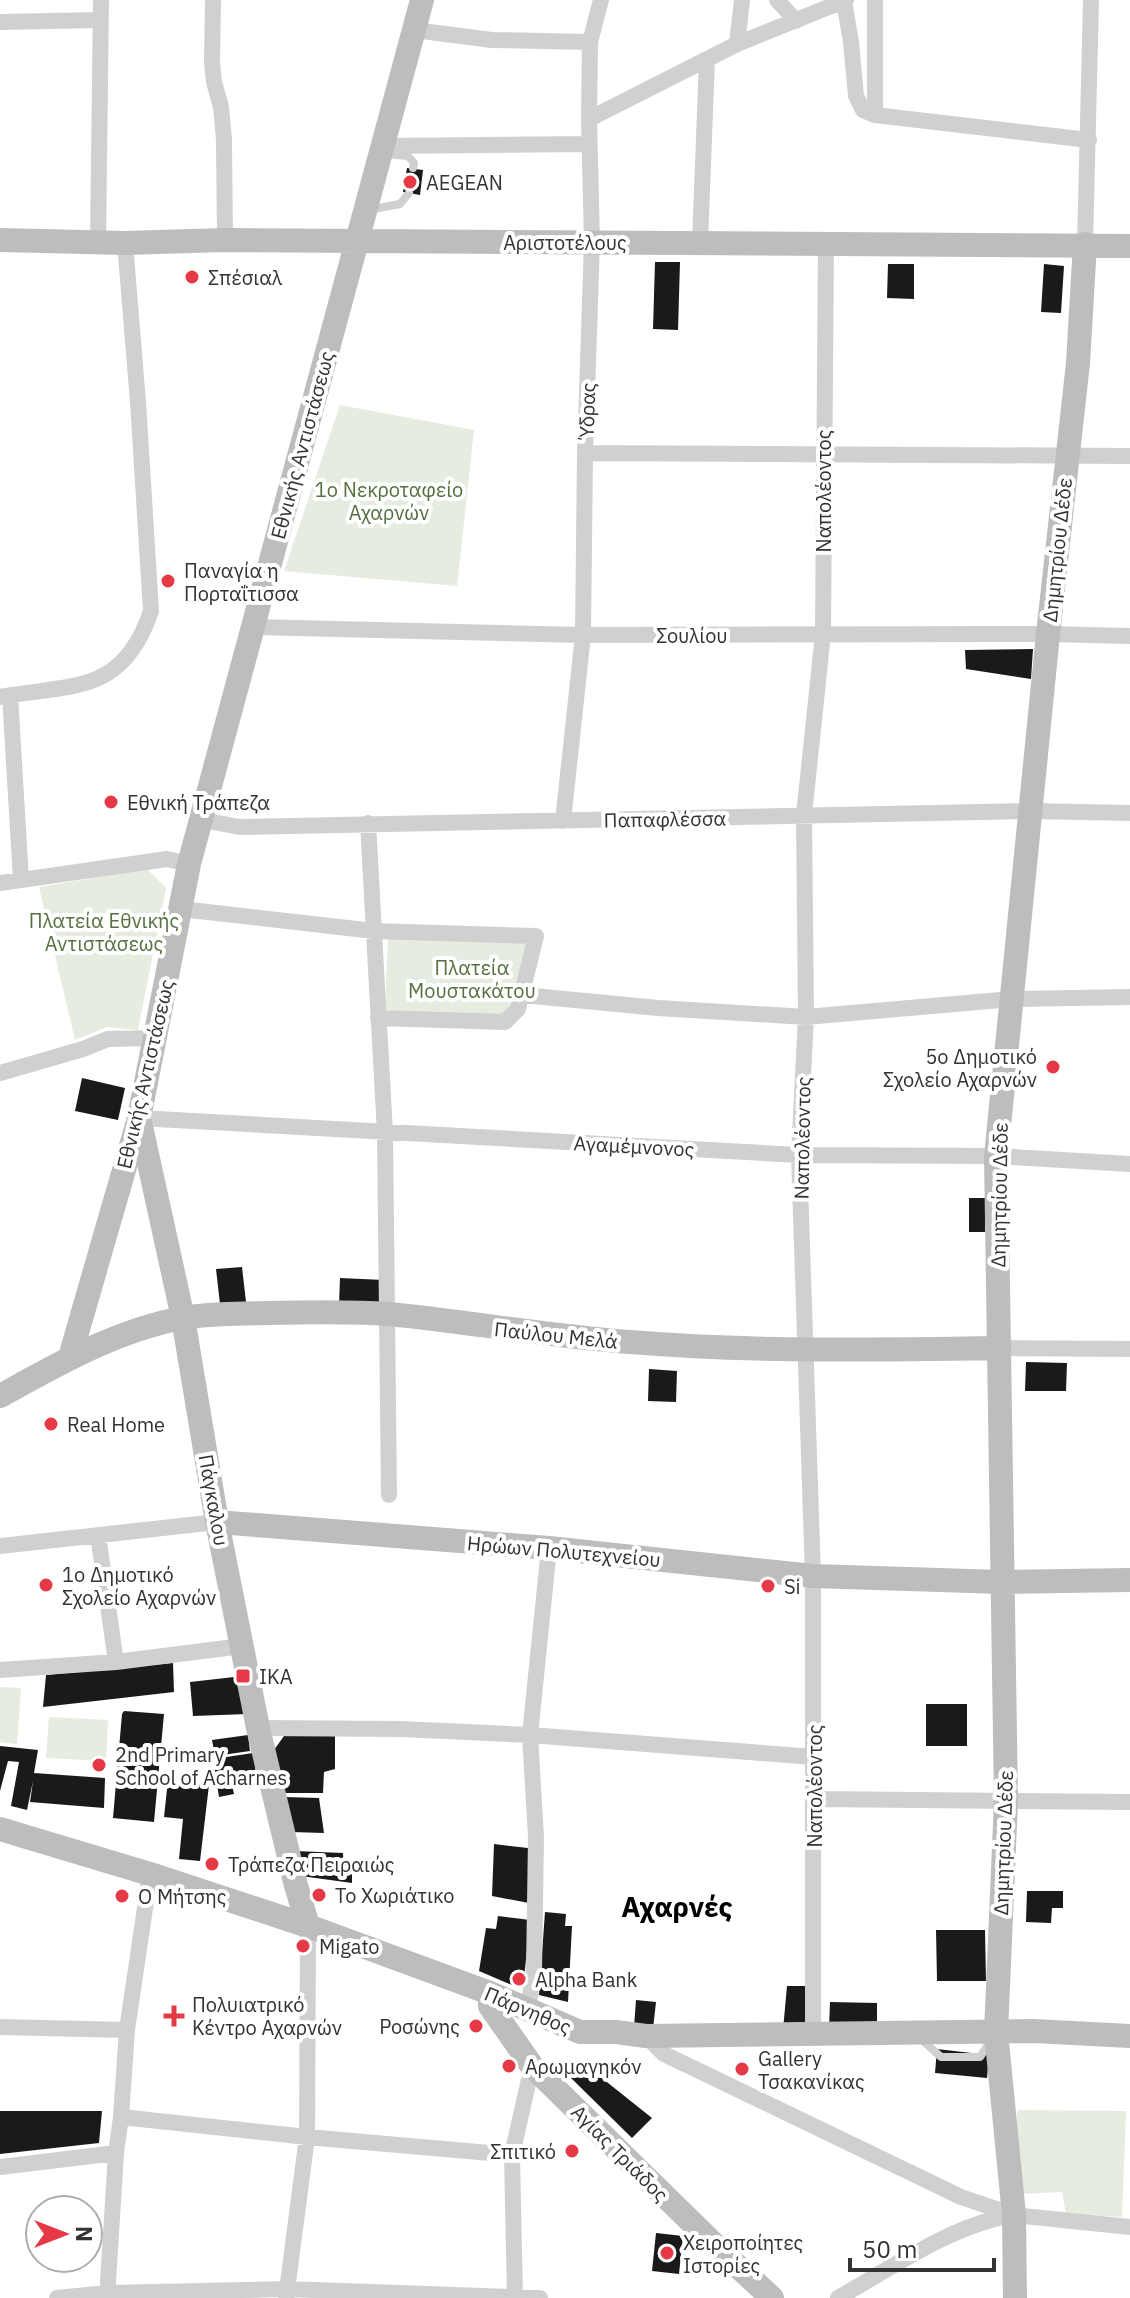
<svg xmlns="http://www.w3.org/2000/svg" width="1130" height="2298" font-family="'IBM Plex Sans',sans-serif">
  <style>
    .green { fill: #e6ecdf }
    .building { fill: #1a1a1a }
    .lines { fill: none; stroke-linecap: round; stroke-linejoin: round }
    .lane { stroke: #d0d0d0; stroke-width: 8 }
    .street { stroke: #d0d0d0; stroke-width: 16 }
    .secondary { stroke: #bdbdbd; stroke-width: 24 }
    .poi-dot { fill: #e63946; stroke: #fff; stroke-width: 3 }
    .labels { text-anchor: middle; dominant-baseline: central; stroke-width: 8; stroke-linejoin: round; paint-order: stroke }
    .poi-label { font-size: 20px; fill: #333; stroke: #fff; text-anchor: start }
    .street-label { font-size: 20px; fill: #333; stroke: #fff }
    .park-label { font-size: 20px; fill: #56703f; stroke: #fff }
    .district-label { font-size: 28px; font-weight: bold; fill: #000; stroke: #fff }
  </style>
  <rect width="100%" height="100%" fill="#fff"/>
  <path class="green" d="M340,405L474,430L457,586L284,571Z
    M147,869L166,888L138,1030L107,1027L75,1040L39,887Z
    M388,936L527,943L512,1004L498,1019L385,1010Z
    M0,1687L21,1688L17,1744L0,1742Z
    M49,1717L108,1720L106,1761L46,1758Z
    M1017,2110L1126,2111L1122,2217L1066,2214L1062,2192L1018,2194Z"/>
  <path class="building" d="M407,168L423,170L420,195L403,192Z
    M655,262H680L678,330L653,329Z
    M888,264H914V299L887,298Z
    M1044,264L1064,266L1061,313L1041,312Z
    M1033,649L1031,679L966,669L965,650Z
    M82,1078L125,1088L118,1120L75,1111Z
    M969,1198H985V1232H969Z
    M242,1267L246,1302L220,1304L216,1269Z
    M340,1278L384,1280L383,1306L339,1305Z
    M1026,1362L1067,1363L1066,1391H1025Z
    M649,1369L677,1371L676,1402L648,1401Z
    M173,1663L174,1692L43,1707L46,1675Z
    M243,1676L248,1714L193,1716L190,1682Z
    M926,1704H967V1746H926Z
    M124,1711L164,1714L154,1822L113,1818L122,1714Z
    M248,1735L250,1751L215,1756L212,1740Z
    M284,1736H335V1769L324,1772L323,1793H278L274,1750Z
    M0,1746L38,1750L34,1773L105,1778L104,1808L30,1802L33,1781L27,1810L11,1806L19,1762L8,1761L0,1791Z
    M253,1753L257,1780L232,1784L234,1794L219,1797L213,1759Z
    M168,1780L209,1785L200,1861L179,1859L183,1819L164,1817Z
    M285,1797L319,1798L324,1833L291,1832Z
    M494,1844L528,1848L529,1903L492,1896Z
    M295,1851L343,1853L344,1873L352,1874V1883L301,1876Z
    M1027,1891H1063V1908H1052L1051,1923L1026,1922Z
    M545,1912L566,1914L565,1926H572L568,2002L539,1995Z
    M498,1916L530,1920L524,1979L512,1985L479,1971L486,1928L496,1929Z
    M936,1930H985L986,1981H937Z
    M787,1986H806L808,2029L783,2030Z
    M636,2000L656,2002L653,2029L634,2027Z
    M830,2002L877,2003V2029H829Z
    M937,2049L989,2055L987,2078L935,2073Z
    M583,2063L652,2118L632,2138L570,2077Z
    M0,2111H102L99,2143L0,2154Z
    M656,2233L683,2236L679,2274L652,2271Z"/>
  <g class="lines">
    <path class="lane" d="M384,154L408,156L414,163L413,168
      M368,210L400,204L409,193
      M921,2039L941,2057H980L991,2040"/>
    <path class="street" d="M213,0L212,62L214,82L221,107L224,140L225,240
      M777,0L796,21
      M875,0V115
      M844,1L851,42L856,96L863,110L875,115L1089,140
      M0,22L99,20
      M414,30L492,40L590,42
      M737,44L742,0
      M589,119L737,44L846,0
      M383,146L589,144
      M98,242L101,0
      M700,243L707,59
      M1085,244L1091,0
      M585,453L1130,456
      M253,627L583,635L1048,634L1130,636
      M10,695L21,880
      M0,697C72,684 123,695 151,611L138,402L125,243
      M202,820L240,827L1030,811L1130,813
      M563,821L583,635L585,453L592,242L589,119L590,42L601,0
      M368,823L385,1133L389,1495
      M0,883L167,859L189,864
      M181,909L374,931L536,936L518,1009L505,1022L378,1018
      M523,995L658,1008L806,1017L1012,999L1130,997
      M0,1073L83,1049L108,1039L155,1038
      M139,1118L799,1155L996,1156L1130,1164
      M999,1348L1130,1349
      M98,1535L116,1662
      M0,1546L217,1522
      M0,1670L116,1662L242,1646
      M258,1728L401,1729L530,1735L814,1757
      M815,1799L1130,1802
      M528,2010L534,1971L536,1837L530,1735L549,1548
      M0,2027L127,2030
      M813,2034V1576L799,1155L806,1017L804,815L823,634L826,243
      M646,2036L664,2054L961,2197L1014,2215L1130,2227
      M121,2117L307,2137L512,2155
      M0,2167L116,2153
      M57,2298L107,2293L286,2289L540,2298
      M107,2298L116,2153L121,2117L127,2030L150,1874
      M286,2298L307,2137L308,1926
      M515,2298L512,2155L532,2066
      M838,2298C893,2267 950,2226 1012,2215"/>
    <path class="secondary" d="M0,240L125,243L225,240L1130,246
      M140,1122L183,1318L217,1522L258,1728L295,1882L308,1926
      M70,1357L139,1118L189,864L422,0
      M0,1396C58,1364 117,1330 183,1318C210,1313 240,1314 268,1313C308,1312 349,1311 389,1314C469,1322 549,1336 630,1342C753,1352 876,1350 999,1348
      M217,1522L549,1548L813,1576L1002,1582L1130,1580
      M0,1829L150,1874L308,1926L490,1993L580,2032H616L646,2036L1034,2031L1130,2036
      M490,1993V2006L532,2066L720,2250L772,2298
      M1015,2298L1014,2215L996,2032L1006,1801L996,1156L1048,634L1078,363L1085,244"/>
  </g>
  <g class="poi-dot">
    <circle cx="410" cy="182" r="8"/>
    <circle cx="192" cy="277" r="8"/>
    <circle cx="168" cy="581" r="8"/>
    <circle cx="111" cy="802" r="8"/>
    <circle cx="1053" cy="1067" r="8"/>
    <circle cx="51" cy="1424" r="8"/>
    <circle cx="46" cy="1585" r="8"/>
    <circle cx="768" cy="1586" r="8"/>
    <rect x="235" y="1668" width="16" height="16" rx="4"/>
    <circle cx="99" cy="1765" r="8"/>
    <circle cx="212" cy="1864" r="8"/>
    <circle cx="319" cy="1895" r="8"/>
    <circle cx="122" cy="1896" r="8"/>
    <circle cx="303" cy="1946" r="8"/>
    <circle cx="519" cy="1979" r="8"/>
    <path d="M170 2004h8v8h8v8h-8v8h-8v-8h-8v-8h8z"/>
    <circle cx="476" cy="2026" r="8"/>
    <circle cx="509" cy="2066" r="8"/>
    <circle cx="742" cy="2069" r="8"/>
    <circle cx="572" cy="2151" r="8"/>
    <circle cx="667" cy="2253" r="8"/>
  </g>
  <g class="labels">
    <g class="poi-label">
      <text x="426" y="182">AEGEAN</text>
      <text x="208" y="277">Σπέσιαλ</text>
      <text x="184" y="570">Παναγία η<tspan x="184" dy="23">Πορταΐτισσα</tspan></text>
      <text x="127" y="802">Εθνική Τράπεζα</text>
      <text x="1037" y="1056" text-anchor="end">5ο Δημοτικό<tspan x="1037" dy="23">Σχολείο Αχαρνών</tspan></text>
      <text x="67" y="1424">Real Home</text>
      <text x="62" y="1574">1ο Δημοτικό<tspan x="62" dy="23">Σχολείο Αχαρνών</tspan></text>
      <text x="784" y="1586">Si</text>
      <text x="259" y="1676">ΙΚΑ</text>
      <text x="115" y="1754">2nd Primary<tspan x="115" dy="23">School of Acharnes</tspan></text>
      <text x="228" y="1864">Τράπεζα Πειραιώς</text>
      <text x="335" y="1895">Το Χωριάτικο</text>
      <text x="138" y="1896">Ο Μήτσης</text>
      <text x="319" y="1946">Migato</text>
      <text x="535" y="1979">Alpha Bank</text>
      <text x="192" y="2004">Πολυιατρικό<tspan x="192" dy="23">Κέντρο Αχαρνών</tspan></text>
      <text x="460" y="2026" text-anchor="end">Ροσώνης</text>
      <text x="758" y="2058">Gallery<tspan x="758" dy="23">Τσακανίκας</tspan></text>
      <text x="525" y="2066">Αρωμαγηκόν</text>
      <text x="556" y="2151" text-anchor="end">Σπιτικό</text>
      <text x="683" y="2242">Χειροποίητες<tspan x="683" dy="23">Ιστορίες</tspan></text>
    </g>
    <g class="street-label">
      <text x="565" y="242">Αριστοτέλους</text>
      <text transform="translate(587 411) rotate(-88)">Ύδρας</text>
      <text transform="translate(302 445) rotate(-75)">Εθνικής Αντιστάσεως</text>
      <text transform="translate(823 491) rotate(-90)">Ναπολέοντος</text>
      <text transform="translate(1057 550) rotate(-84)">Δημητρίου Δέδε</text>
      <text x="692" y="635">Σουλίου</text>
      <text transform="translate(665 819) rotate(-1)">Παπαφλέσσα</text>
      <text transform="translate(145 1074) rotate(-77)">Εθνικής Αντιστάσεως</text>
      <text transform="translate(802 1138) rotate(-89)">Ναπολέοντος</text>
      <text transform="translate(634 1146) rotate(3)">Αγαμέμνονος</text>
      <text transform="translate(999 1195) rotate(-89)">Δημητρίου Δέδε</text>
      <text transform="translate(556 1335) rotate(6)">Παύλου Μελά</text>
      <text transform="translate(214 1500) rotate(80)">Πάγκαλου</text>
      <text transform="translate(564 1551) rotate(5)">Ηρώων Πολυτεχνείου</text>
      <text transform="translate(814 1786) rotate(-90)">Ναπολέοντος</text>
      <text transform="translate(1003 1843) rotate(-88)">Δημητρίου Δέδε</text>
      <text transform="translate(528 2010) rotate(23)">Πάρνηθος</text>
      <text transform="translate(620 2153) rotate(45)">Αγίας Τριάδος</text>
    </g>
    <g class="park-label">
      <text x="389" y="489">1ο Νεκροταφείο<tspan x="389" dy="23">Αχαρνών</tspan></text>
      <text x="104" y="920">Πλατεία Εθνικής<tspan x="104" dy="23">Αντιστάσεως</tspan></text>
      <text x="472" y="967">Πλατεία<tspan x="472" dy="23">Μουστακάτου</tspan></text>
    </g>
    <g class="district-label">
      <text x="677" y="1906">Αχαρνές</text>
    </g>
  </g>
  <g transform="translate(64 2234) rotate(90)"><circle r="38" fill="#ffffff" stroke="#adadad" stroke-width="2"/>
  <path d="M0-6L14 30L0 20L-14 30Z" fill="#e63946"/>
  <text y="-12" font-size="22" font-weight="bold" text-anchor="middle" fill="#333333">N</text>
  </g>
  <path d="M850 2258v12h144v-12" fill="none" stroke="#333333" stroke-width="4"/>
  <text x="862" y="2258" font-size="24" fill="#333333" stroke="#ffffff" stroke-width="6" paint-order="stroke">50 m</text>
</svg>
